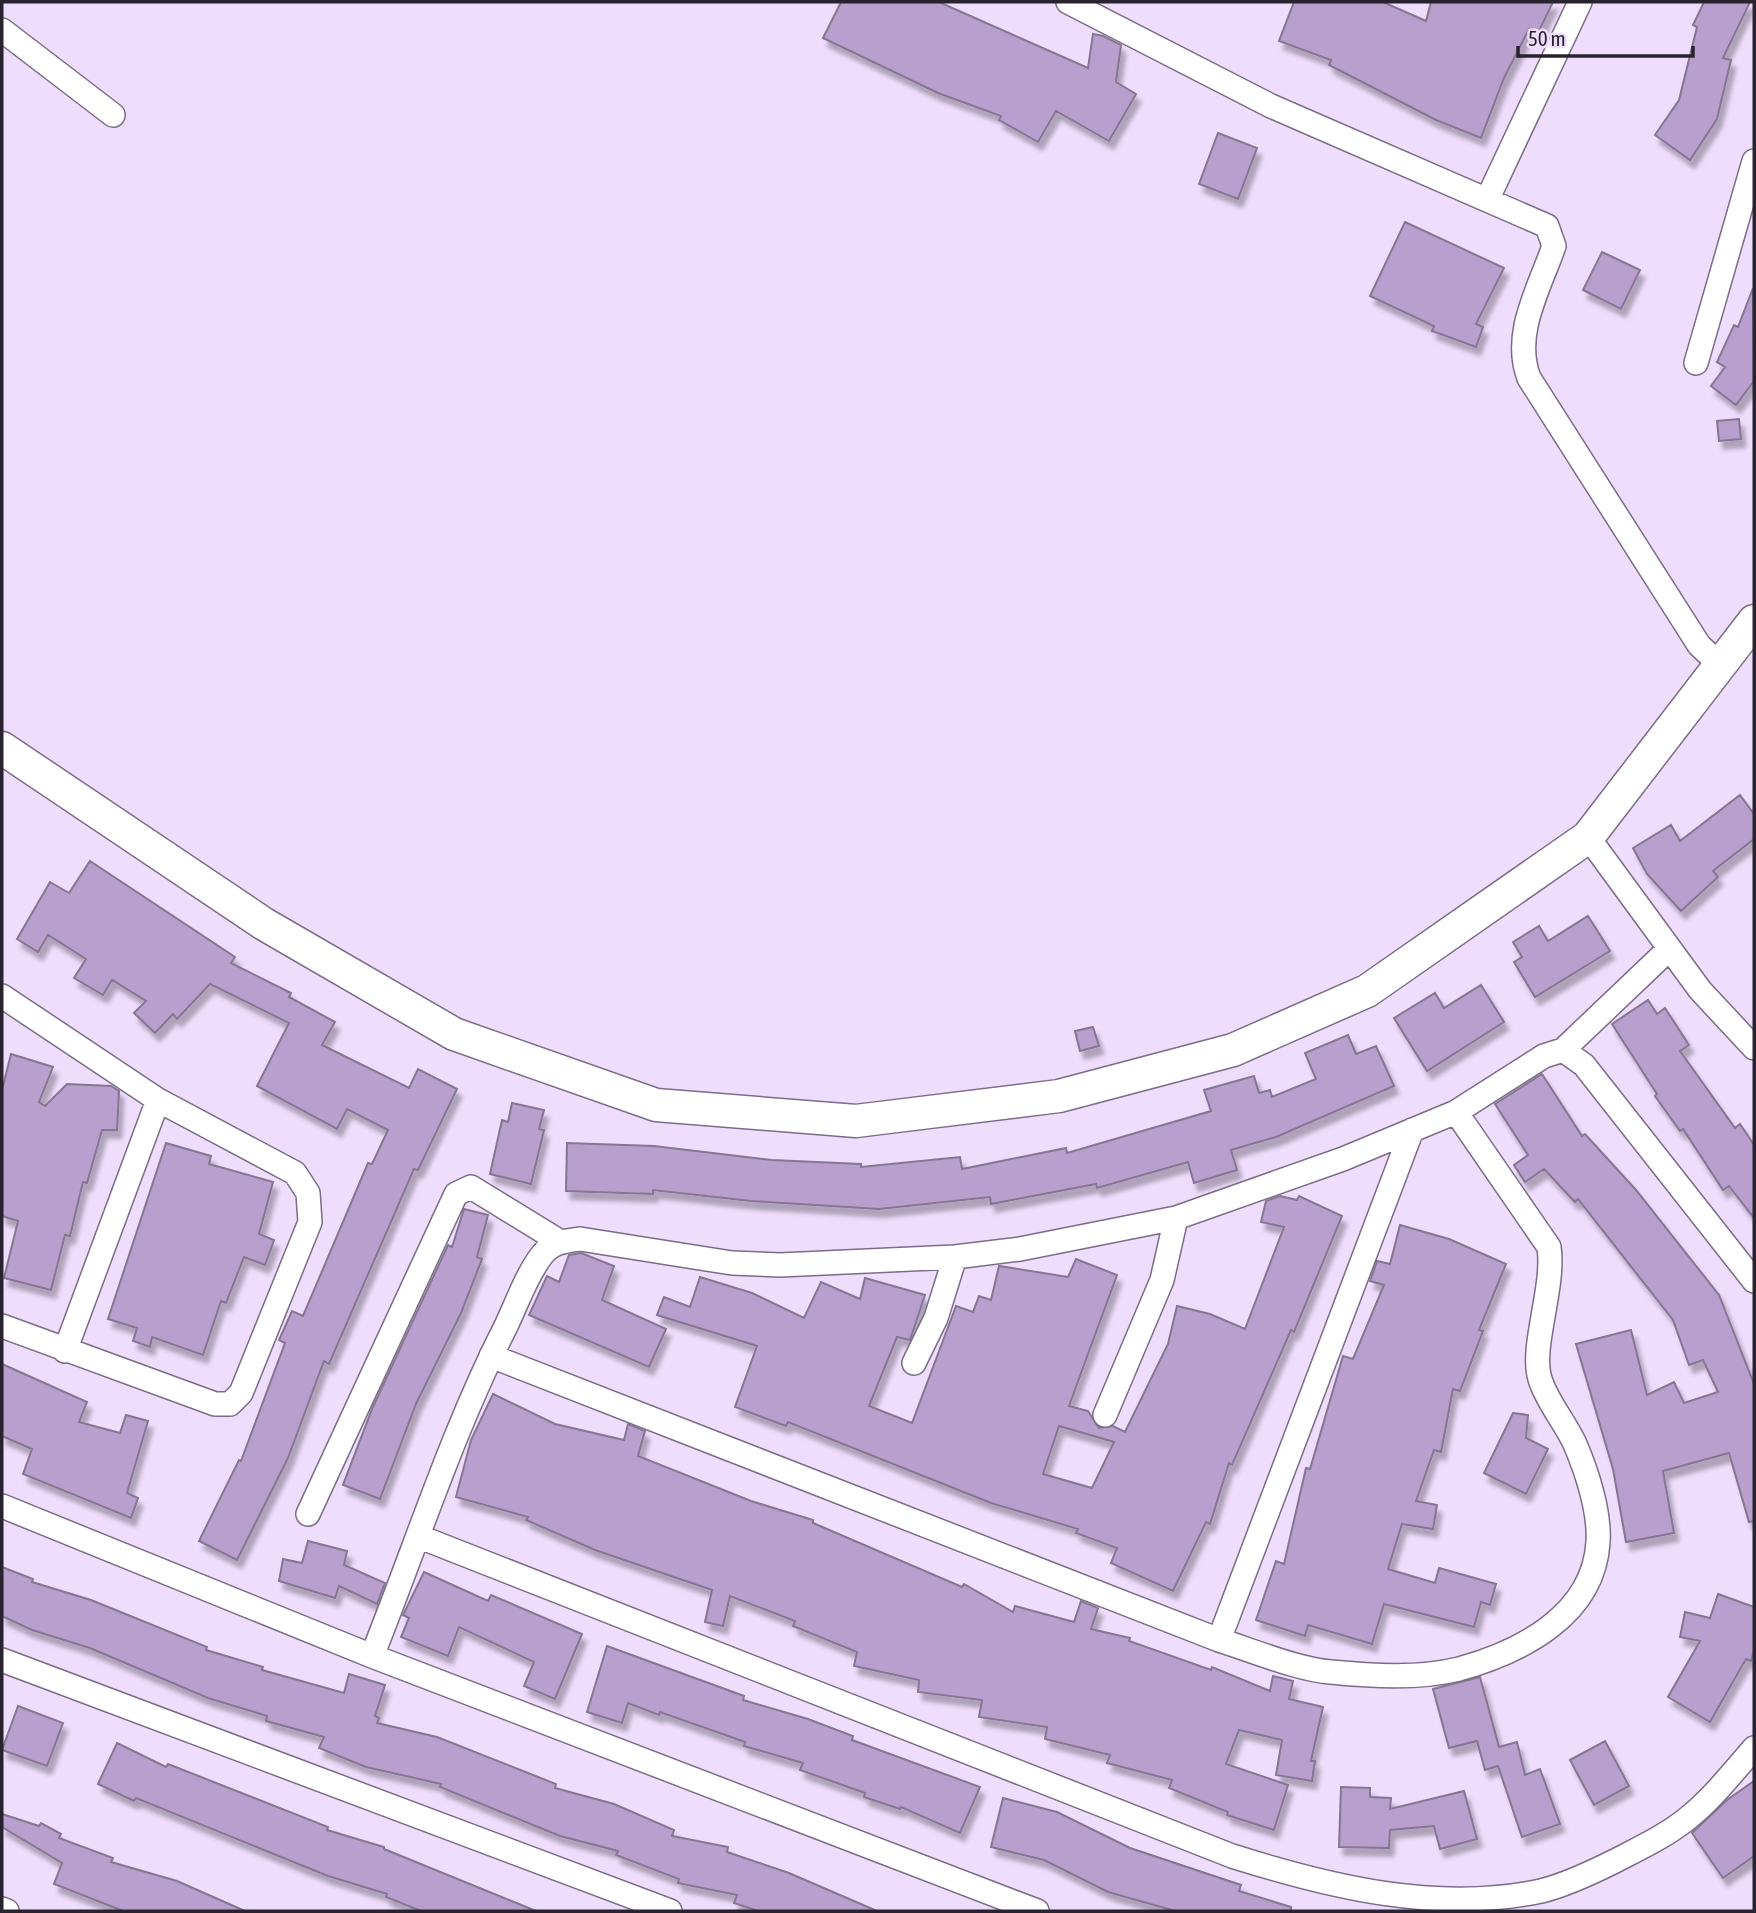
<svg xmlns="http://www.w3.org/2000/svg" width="1756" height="1913" font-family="'Asap Condensed',sans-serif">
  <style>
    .building { fill: #b89fcd; stroke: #857692; stroke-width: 2; fill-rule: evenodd; filter: url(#shadow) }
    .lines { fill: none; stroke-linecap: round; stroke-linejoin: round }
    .street-casing { stroke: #7b6c87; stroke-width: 26 }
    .secondary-casing { stroke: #7b6c87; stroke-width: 35 }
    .street { stroke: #fff; stroke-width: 23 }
    .secondary { stroke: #fff; stroke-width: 32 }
  </style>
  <defs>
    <filter id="shadow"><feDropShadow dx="4.5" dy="8" stdDeviation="2" flood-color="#0004"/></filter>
  </defs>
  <rect width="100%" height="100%" fill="#eeddfd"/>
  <path class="building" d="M841,2H939L1088,68L1093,34L1103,36L1121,45L1116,82L1136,94L1109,141L1056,111L1038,142L999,120L1001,116L938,93L823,38Z
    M1294,2H1383L1426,21L1431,2H1553L1538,33L1529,29L1504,78L1481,138L1436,120L1329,65L1331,60L1279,41Z
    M1704,2H1750L1723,58L1731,60L1717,119L1690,160L1655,135L1679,100L1697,27L1693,25Z
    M1218,133L1257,148L1238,199L1199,184Z
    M1405,222L1504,268L1476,324L1483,327L1476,347L1432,331L1434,326L1370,296Z
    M1602,252L1640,270L1621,309L1583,290Z
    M1753,288L1754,381L1736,405L1711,386L1725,367L1717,362L1734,325L1738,327Z
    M1739,419L1741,439L1719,441L1717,421Z
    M1740,795L1754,814V839L1713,871L1718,877L1681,911L1647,874L1633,848L1671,825L1680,841Z
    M90,861L235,957L231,963L291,993L289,997L335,1022L322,1045L409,1088L418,1069L457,1089L418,1170L414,1169L329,1364L324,1361L288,1458L237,1560L199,1541L239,1460L241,1461L285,1343L279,1340L292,1311L303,1316L368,1163L372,1164L388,1130L347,1109L337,1129L257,1086L289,1023L210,984L177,1019L173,1014L155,1033L134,1013L146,1001L112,980L103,995L74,978L86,959L48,935L38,952L17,939L50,882L69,893Z
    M1588,916L1610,951L1535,997L1514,962L1522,957L1513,942L1539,926L1548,941Z
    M1481,985L1504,1022L1427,1071L1394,1018L1435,993L1444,1008Z
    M1648,1000L1657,1014L1665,1008L1689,1045L1680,1051L1735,1128L1740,1124L1754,1145V1218L1729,1186L1723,1190L1683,1129L1680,1131L1655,1096L1657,1094L1612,1024Z
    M1093,1027L1099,1046L1080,1051L1075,1031Z
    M1348,1035L1356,1054L1376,1046L1394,1086L1276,1137L1231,1150L1237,1170L1194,1183L1188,1162L1097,1188L1096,1184L991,1204L990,1197L879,1209L751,1201L653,1190V1194L566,1191L567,1143L654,1146L772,1160L861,1164V1167L960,1157L962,1169L1066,1148L1067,1153L1211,1111L1204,1090L1254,1076L1259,1093L1270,1090L1272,1097L1316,1079L1305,1053Z
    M11,1054L53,1067L39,1102L45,1106L67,1084L111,1086L119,1091L117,1130H102L87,1183L83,1182L70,1236L65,1235L51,1290L4,1278L18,1221L2,1216V1090Z
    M1542,1074L1582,1136L1585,1134L1636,1190L1719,1295L1754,1384V1521L1749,1522L1729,1453L1663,1471L1674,1533L1626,1542L1613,1469L1576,1344L1631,1330L1647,1395L1674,1382L1684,1403L1718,1392L1703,1360L1689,1365L1673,1320L1578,1199L1575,1202L1544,1169L1525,1182L1514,1165L1528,1155L1495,1104Z
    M512,1103L544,1110L539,1129L544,1130L531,1184L490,1174L502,1120L508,1122Z
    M166,1143L211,1156L209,1164L273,1182L259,1234L274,1240L265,1265L244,1257L226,1303L221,1301L203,1355L152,1337L150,1347L133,1341L137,1328L108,1319Z
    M1280,1196L1297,1200L1299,1196L1342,1216L1294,1332L1291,1330L1232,1465L1229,1463L1210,1524L1206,1522L1173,1591L1111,1563L1117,1548L1076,1533L1078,1529L991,1503L788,1422L786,1426L735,1407L757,1346L657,1315L664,1297L690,1307L700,1277L752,1293L804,1318L821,1282L860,1299L865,1278L925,1295L910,1340L897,1337L869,1406L912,1423L956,1306L973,1312L979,1296L991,1300L999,1266L1068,1277L1076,1259L1117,1275L1069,1406L1088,1411L1099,1428L1113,1426L1125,1432L1168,1344L1177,1306L1210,1314L1245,1329L1284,1227L1261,1222L1266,1201ZM1059,1426L1114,1442L1092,1488L1043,1474Z
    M464,1209L488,1215L477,1257L482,1259L461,1313L416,1404L380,1499L343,1485L372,1409L448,1245L452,1247Z
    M1400,1225L1449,1239L1506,1264L1479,1330L1483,1331L1460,1391L1453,1389L1441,1452L1434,1450L1416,1501L1437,1505L1433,1529L1402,1524L1388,1569L1435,1583L1439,1568L1496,1584L1490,1605L1481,1602L1474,1627L1384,1604L1372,1644L1308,1625L1305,1636L1256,1620L1276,1561L1284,1564L1306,1468L1310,1469L1343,1356L1353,1359L1384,1285L1370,1281L1377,1261L1390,1264Z
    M581,1253L614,1266L602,1300L666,1329L649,1367L529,1315L547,1276L559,1282L569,1255Z
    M2,1364L87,1402L79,1422L120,1433L126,1415L148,1421L127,1493L138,1498L131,1518L23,1474L32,1449L2,1436Z
    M493,1394L555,1424L624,1440L628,1424L645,1431L638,1456L751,1501L813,1520V1523L962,1587L964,1584L1013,1612L1015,1606L1074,1622L1081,1601L1098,1608L1091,1629L1130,1638L1129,1641L1211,1670L1212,1667L1270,1691L1273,1676L1293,1681L1289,1699L1323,1707L1311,1761H1315L1312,1781L1276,1775L1282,1740L1239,1730L1226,1764L1288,1785L1274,1830L1227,1815L1228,1812L1169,1788L1172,1780L1107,1763L1110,1755L1045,1739L1047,1727L979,1717L982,1700L918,1692L919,1680L854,1666L857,1652L793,1626L795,1621L730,1596L723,1626L705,1622L712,1590L595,1550L526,1520L528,1517L456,1497L471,1440Z
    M1513,1413L1528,1415L1526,1438L1548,1449L1526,1494L1484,1473Z
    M308,1541L347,1551L344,1565L385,1583L377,1604L339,1586L335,1598L279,1581L283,1559L302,1563Z
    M2,1567L33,1579L32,1582L91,1600L207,1647L206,1650L263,1667L262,1670L344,1693L349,1674L385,1685L375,1716L379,1718L377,1723L437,1737L556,1784L555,1788L614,1804L674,1830L672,1836L728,1847L727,1852L789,1873L877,1911H758L734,1903L737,1895L678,1883L679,1879L616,1855L618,1851L560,1836L440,1787L441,1784L366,1767L319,1748L324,1737L266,1721L267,1716L208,1698L90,1648L32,1630L2,1616Z
    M424,1572L488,1601L491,1595L582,1634L555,1699L524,1686L534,1662L459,1627L448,1656L401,1637L409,1618L403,1615Z
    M1718,1594L1754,1607V1651L1751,1661L1746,1659L1710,1722L1668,1697L1700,1641L1680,1637L1685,1612L1710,1618Z
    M607,1646L744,1696L743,1700L808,1719L853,1736L852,1740L980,1787L960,1833L901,1807L900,1809L864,1797L865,1793L800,1770L803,1763L744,1746L745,1742L660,1712L659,1715L628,1703L622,1723L587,1712Z
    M1480,1677L1499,1747L1517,1742L1525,1775L1540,1769L1560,1824L1522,1837L1498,1766L1485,1770L1477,1741L1449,1748L1433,1689Z
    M18,1706L63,1723L47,1766L2,1750Z
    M1605,1741L1629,1786L1594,1805L1570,1760Z
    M117,1743L166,1767L168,1764L328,1827L327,1830L384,1847V1849L536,1911H421L386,1897L387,1894L328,1876L136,1798L134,1801L98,1784Z
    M1754,1781V1856L1723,1878L1692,1833L1727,1800Z
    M1341,1787L1370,1788V1797L1391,1798L1390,1809L1464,1791L1477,1839L1440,1849L1434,1826L1390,1830L1389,1848L1339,1847Z
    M1003,1798L1057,1812L1130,1848L1241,1885L1239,1891L1291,1907V1911H1175L1108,1892L1044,1860L991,1847Z
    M2,1814L39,1826L41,1823L61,1834L59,1838L113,1858L111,1862L177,1881L245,1911H123L54,1884L62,1863L2,1827Z"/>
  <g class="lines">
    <defs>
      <path id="street" d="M1068,2L1271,106L1547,226L1554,246C1539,289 1512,334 1529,378L1699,645L1720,665
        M2,30L113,115
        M1488,198L1580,2
        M1696,363L1754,161
        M1588,837L1700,990L1754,1048
        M2,996L158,1100L295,1173L308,1193L310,1222L241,1393L230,1404H215L2,1326
        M1563,1050L1584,1065L1754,1281
        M65,1351L158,1100
        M491,1356L1219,1640C1251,1650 1299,1670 1331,1672C1371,1676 1419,1679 1459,1669C1521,1652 1594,1615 1598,1542C1600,1512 1587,1472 1575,1444C1565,1422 1547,1402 1540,1379C1530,1347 1555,1288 1549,1247L1456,1112
        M914,1363L936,1318L955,1257
        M1105,1415L1162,1280L1176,1218
        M2,1506L372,1656L1037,1911
        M308,1514L456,1194L471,1187L559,1241
        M420,1537L1232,1856C1330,1887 1437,1913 1541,1891C1566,1885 1591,1873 1615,1861C1640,1848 1666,1836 1688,1818C1712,1799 1734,1771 1754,1748
        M1219,1640L1412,1130
        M372,1656C416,1546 452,1432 506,1326C517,1303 527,1274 542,1255C552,1242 565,1241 580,1239L732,1263L780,1265L955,1257L1020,1249L1176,1218L1343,1159L1456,1112L1544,1056L1563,1050L1668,950
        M2,1660L670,1911
        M2,1909L7,1911"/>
      <path id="secondary" d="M2,748L264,924L454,1034L656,1105L856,1121L1059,1096L1233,1050L1367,991L1588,837L1754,621"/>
    </defs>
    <use href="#street" class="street-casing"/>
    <use href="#secondary" class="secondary-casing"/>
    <use href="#street" class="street"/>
    <use href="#secondary" class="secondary"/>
  </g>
  <rect width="1756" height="1913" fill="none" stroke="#29232f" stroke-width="7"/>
  <path d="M1518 46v10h175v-10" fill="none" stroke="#29232f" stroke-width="3.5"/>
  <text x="1528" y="46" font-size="21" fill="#29232f" stroke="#eeddfd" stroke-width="5" paint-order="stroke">50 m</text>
</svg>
